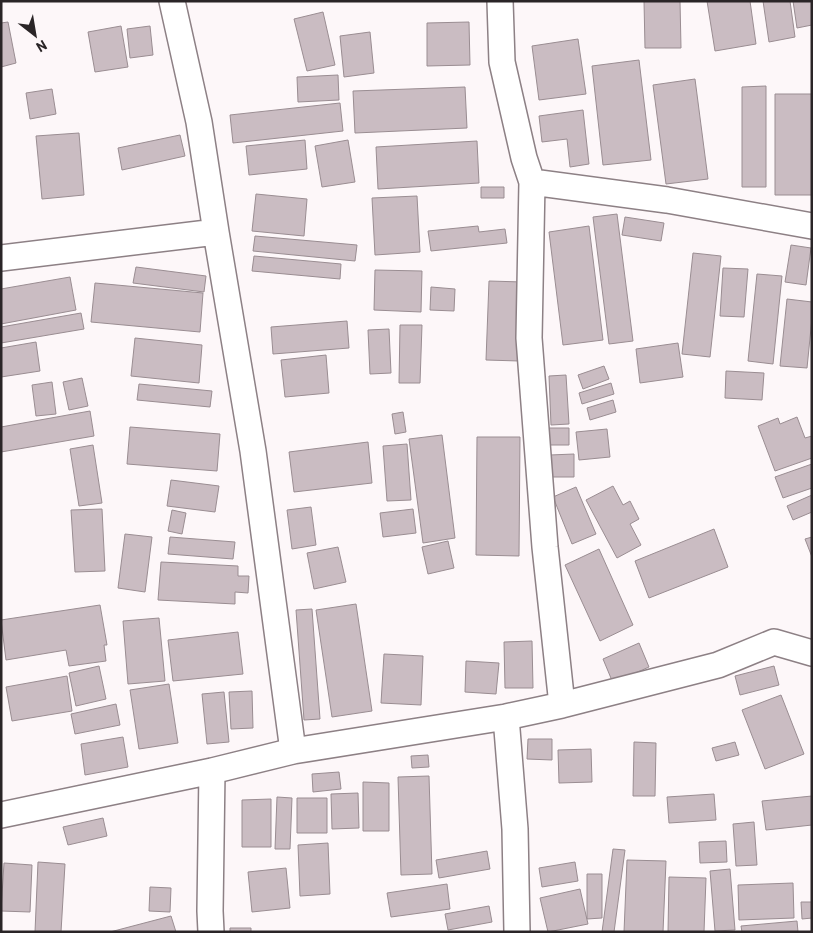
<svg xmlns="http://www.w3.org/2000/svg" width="813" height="933" font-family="Barlow,sans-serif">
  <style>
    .building { fill: #cabcc2; stroke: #9a8d92 }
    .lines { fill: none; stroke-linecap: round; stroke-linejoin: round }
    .minor-casing { stroke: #8d8085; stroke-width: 28 }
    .minor { stroke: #fff; stroke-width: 25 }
  </style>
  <rect width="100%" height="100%" fill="#fdf7f9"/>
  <path class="building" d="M644,1H680L681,48H645Z
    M707,1H750L756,44L715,51Z
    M763,1H790L795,37L769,42Z
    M793,1H812V25L797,28Z
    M323,12L335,65L307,71L294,19Z
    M8,22L16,63L1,67V23Z
    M469,22L470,65L427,66V23Z
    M121,26L128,67L95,72L88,32Z
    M150,26L153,55L130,58L127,29Z
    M370,32L374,73L344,77L340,36Z
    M578,39L586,94L539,100L532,46Z
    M639,60L651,160L603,165L592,66Z
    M338,75L339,100L298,102L297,77Z
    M695,79L708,179L666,184L653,85Z
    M766,86V187H742V87Z
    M465,87L467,128L355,133L353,91Z
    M52,89L56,114L30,119L26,93Z
    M775,94H812V195H775Z
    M340,103L343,131L233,143L230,115Z
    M583,110L589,164L570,167L567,139L542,142L539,116Z
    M79,133L84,195L42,199L36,136Z
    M180,135L185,156L122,170L118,148Z
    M305,140L307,169L249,175L246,146Z
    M348,140L355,182L322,187L315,146Z
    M477,141L479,183L378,189L376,147Z
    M481,187H504V198H481Z
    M256,194L307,199L304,236L252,231Z
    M417,196L420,252L375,255L372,198Z
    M617,214L633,341L609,344L593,217Z
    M625,217L664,223L661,241L622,235Z
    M478,226L479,232L505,229L507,243L431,251L428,231Z
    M589,226L603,340L563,345L549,232Z
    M255,236L357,245L355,261L253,251Z
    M791,245L811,248L806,285L785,282Z
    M693,253L721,256L710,357L682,354Z
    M254,256L341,264L340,279L252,271Z
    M136,267L206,276L204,292L133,283Z
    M723,268L748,269L744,317L720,316Z
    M375,270L422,271L421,312L374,310Z
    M757,274L782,276L773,364L748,361Z
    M70,277L76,310L1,324V289Z
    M489,281L522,282L519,361L486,360Z
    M95,283L203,293L200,332L91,322Z
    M431,287L455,289L454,311L430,310Z
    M787,299L812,302V318L807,368L780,366Z
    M81,313L84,329L1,343V327Z
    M347,321L349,348L273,354L271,327Z
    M400,325H422L420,383H399Z
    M389,329L391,373L370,374L368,330Z
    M135,338L202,345L199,383L131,376Z
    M36,342L40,371L1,377V348Z
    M678,343L683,377L640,383L636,349Z
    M326,355L329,393L285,397L281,360Z
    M604,366L609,379L583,389L578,375Z
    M726,371L764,373L762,400L725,398Z
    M566,375L569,424L551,425L549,376Z
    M82,378L88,406L69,410L63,382Z
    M52,382L56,414L36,416L32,385Z
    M611,383L614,394L582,404L579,393Z
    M139,384L212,391L210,407L137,400Z
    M613,400L616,412L590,420L587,408Z
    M90,411L94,436L1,452V427Z
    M403,412L406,432L395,434L392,414Z
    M797,417L805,438L812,436V458L775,471L758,426L778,418L780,424Z
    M130,427L220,434L217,471L127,464Z
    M547,428H569V445H547Z
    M607,429L610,457L579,460L576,432Z
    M442,435L455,538L423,543L409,439Z
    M477,437H520L519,556L476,555Z
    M368,442L372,483L294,492L289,452Z
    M407,444L411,500L387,501L383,446Z
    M93,445L102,503L79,506L70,449Z
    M574,454V477H551L550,455Z
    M812,464V488L783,498L775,477Z
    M171,480L219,486L215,512L167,506Z
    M613,486L623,505L630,501L639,519L630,524L641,545L617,558L586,500Z
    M576,487L596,534L572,544L553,497Z
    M812,495V512L793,520L787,506Z
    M311,507L316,545L292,549L287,510Z
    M102,509L105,571L75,572L71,510Z
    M413,509L416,533L383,537L380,513Z
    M172,510L186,513L182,534L168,531Z
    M714,529L728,567L649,598L635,561Z
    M125,534L152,537L145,592L118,588Z
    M170,537L235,542L233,559L168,554Z
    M812,537V557L805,539Z
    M448,541L454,568L428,574L422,547Z
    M338,547L346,582L314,589L307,553Z
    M599,549L633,625L600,641L565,565Z
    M161,562L238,566V576H249L248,593L235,592V604L158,600Z
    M356,604L372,711L332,717L316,610Z
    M100,605L107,645H104L106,661L69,666L66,650L6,660L1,620Z
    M312,609L320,719L304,720L296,610Z
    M159,618L165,681L128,684L123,621Z
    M238,632L243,674L173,681L168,640Z
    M532,641L533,688H505L504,642Z
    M639,643L649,667L613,683L603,659Z
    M384,654L423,656L421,705L381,703Z
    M466,661L499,663L496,694L465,692Z
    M99,666L106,699L76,706L69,673Z
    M774,666L779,685L740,695L735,676Z
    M67,676L72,711L12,721L6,687Z
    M169,684L178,743L139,749L130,690Z
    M252,691L253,728L231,729L229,692Z
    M224,692L229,742L207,744L202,694Z
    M781,695L804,754L765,769L742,710Z
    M116,704L120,725L75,734L71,714Z
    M123,737L128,767L85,775L81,744Z
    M528,739H552V760L527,759Z
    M634,742L656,743L655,796H633Z
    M735,742L739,755L716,761L712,748Z
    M591,749L592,782L559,783L558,750Z
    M428,755L429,767L412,768L411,756Z
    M339,772L341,789L313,792L312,774Z
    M429,776L432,874L401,875L398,777Z
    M363,782L389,783V831H363Z
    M358,793L359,828L332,829L331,794Z
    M714,794L716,820L669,823L667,797Z
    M812,796V825L766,830L762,801Z
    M277,797L292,798L290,849H275Z
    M297,798H327V833H297Z
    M271,799V847H242V800Z
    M103,818L107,836L68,845L63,827Z
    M754,822L757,865L736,866L733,824Z
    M726,841L727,862L700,863L699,842Z
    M328,843L330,894L300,896L298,845Z
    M613,849L625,850L614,932H602Z
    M487,851L490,869L439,878L436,860Z
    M627,860L666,861L663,932H624Z
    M38,862L65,864L61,932H35Z
    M575,862L578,881L542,887L539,868Z
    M4,863L32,865L30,912L1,911Z
    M286,868L290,908L252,912L248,872Z
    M730,869L735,930L715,931L710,871Z
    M587,874H602V918L587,919Z
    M669,877L706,878L704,932H668Z
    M793,883L794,918L739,920L738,885Z
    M447,884L450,909L391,917L387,893Z
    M150,887L171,888L170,912L149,911Z
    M580,889L588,924L548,932L540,898Z
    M801,902H812V918L802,919Z
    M489,906L492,922L448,930L445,914Z
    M171,916L176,932H110Z
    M797,921L798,932H742L741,926Z
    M230,928H251V932H230Z"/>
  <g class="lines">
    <defs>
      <path id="minor" d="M172,1L199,122L216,232L253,451L293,751
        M500,1L502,62L524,158L532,182L529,338L545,547L562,705
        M532,182L667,200L812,226
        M1,258L216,232
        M506,717L515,829L517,932
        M1,815L212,771L293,751L506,717L562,705L718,665L774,642L812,653
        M211,932L210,911L212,771"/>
    </defs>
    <use href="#minor" class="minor-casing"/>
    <use href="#minor" class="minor"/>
  </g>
  <rect width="813" height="933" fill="none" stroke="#2a2527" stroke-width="5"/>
  <g transform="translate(35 35) rotate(149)" stroke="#fdf7f9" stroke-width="4" paint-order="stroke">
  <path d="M0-4L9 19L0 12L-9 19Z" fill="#2a2527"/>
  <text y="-8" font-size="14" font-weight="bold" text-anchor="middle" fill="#2a2527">N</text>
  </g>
</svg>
